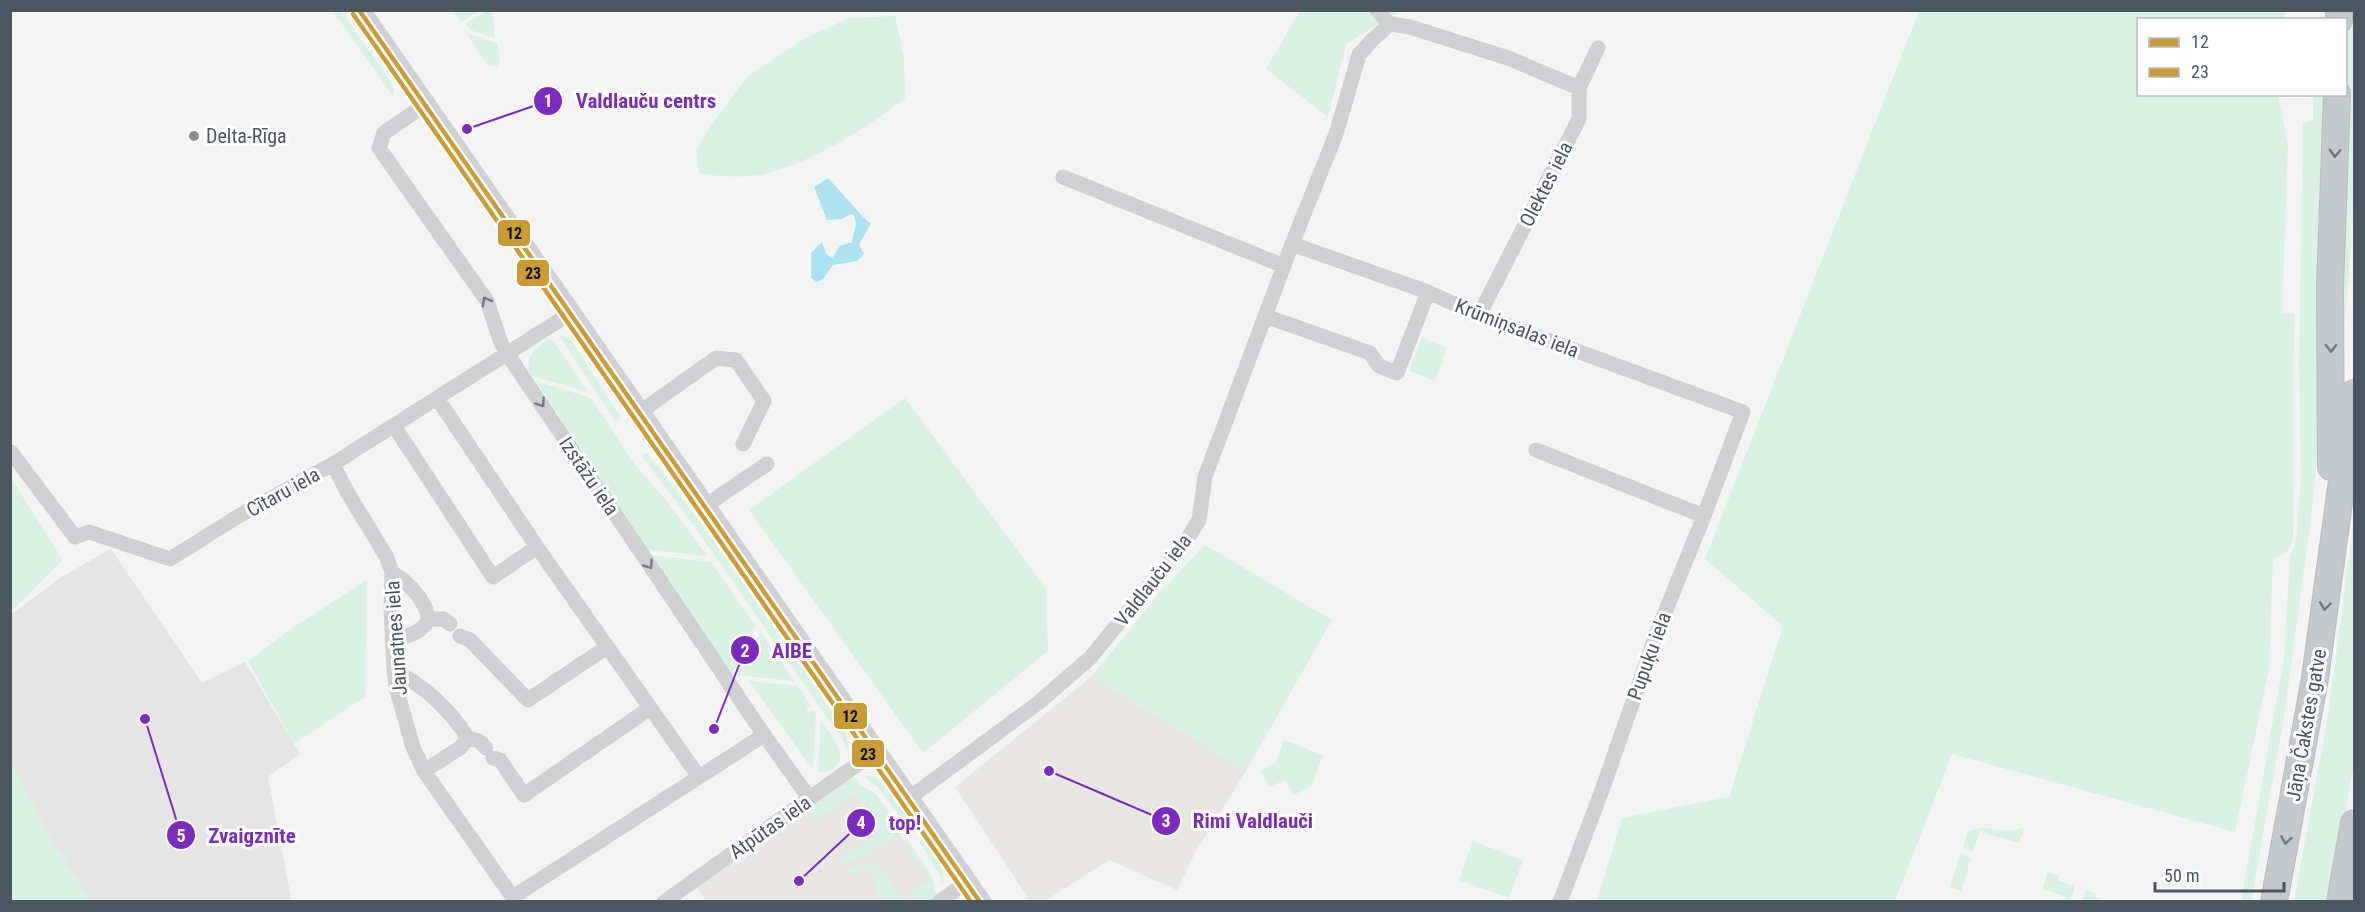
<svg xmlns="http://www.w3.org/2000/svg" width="2365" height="912" font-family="'Roboto Condensed',sans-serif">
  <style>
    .commercial { fill: #e8e7e3 }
    .education { fill: #e6e5e6 }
    .green { fill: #d9f2e3 }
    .water { fill: #aee2f0 }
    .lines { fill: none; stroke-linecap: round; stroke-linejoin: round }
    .trunk-casing { stroke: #b9bec3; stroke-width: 28 }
    .minor { stroke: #ced0d2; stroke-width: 15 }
    .secondary { stroke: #ced0d4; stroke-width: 22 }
    .trunk { stroke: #c4c9cd; stroke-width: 26 }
    .bus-1-casing { stroke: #fff; stroke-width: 9 }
    .bus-2-casing { stroke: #fff; stroke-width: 9 }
    .bus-1 { stroke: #ca9c36; stroke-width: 4.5 }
    .bus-2 { stroke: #ca9c36; stroke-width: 4.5 }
    .oneway { stroke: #6f7881 }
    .oneway2 { stroke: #727b83 }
    .poi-dot { fill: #868d94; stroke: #fff; stroke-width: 2 }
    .labels { text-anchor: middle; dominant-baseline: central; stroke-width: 6; stroke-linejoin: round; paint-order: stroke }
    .poi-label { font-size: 20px; fill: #4a5661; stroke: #fff; text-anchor: start }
    .street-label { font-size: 20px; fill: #4a5661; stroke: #fff }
    .leader { fill: none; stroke: #7b2cbf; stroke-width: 2 }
    .callout-dot { fill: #7b2cbf; stroke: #fff; stroke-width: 2 }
    .mark-label { font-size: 18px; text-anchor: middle; font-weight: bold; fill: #fff }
    .callout-label { font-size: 21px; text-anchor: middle; font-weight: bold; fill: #7b2cbf; stroke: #fff; stroke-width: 6; stroke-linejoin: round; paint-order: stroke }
    .line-badge { stroke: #fff; stroke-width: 2 }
    .pale-badge-label { font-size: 16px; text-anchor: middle; font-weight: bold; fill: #111 }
  </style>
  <rect width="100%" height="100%" fill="#f4f4f4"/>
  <path class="commercial" d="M1092,676L1246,771L1196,851L1177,890L1109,860L1045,901H1030L955,787Z
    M843,766L872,797L930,876L935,897L929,902L706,901L689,877Z"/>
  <path class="education" d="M111,549L202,683L245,662L300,754L268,777L291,898L285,902L64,901L11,798L10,615L63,576Z"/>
  <path class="green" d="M2354,10V169L2351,251L2343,344L2348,11Z
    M333,11H341L389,79L394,90L393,96Z
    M453,11H479L461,22Z
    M487,11H492L495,38L470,30L466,23Z
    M1300,11H1399L1346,44L1328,117L1266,69Z
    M1919,11H2286L2283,19L2138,20V94L2278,95L2288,145L2282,313H2294L2293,539C2289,551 2286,555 2273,558L2269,669L2235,832L1952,754L1895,901H1597L1622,818L1729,797L1783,626L1705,559Z
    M895,16L904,57L905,99C863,130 818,159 768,173C746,179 721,176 699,174L696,150L713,122L748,76L802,40L849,18Z
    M467,33L497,43L500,61L497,66H491L486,64Z
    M2313,95H2326L2321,412L2312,510L2284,717L2251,901L2241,902L2284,658L2290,557L2296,541L2301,476L2299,365L2303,123L2313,120Z
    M559,335L570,338L621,418L615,421Z
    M1422,338L1447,348L1435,381L1409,371Z
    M549,339L554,342L588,392L532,376C522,359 535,348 549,339Z
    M536,381L591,398L635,465L666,500L707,556L648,550Z
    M905,398L1046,589L1048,651L923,753L749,510Z
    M647,453L701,523L845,731L848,743V751L844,742L690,520L642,456Z
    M10,477L63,560L11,612H10Z
    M2354,518V764L2329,901L2294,902L2328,716Z
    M1205,545L1332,620L1246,771L1092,676L1161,591Z
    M650,555L711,562L756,626L732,675Z
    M367,580L365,697L294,744L248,661L294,627Z
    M761,632L794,681L737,675Z
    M749,681L798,686L811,706L806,709L809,713L813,710L816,714L813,770Z
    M821,720C835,741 858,766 818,773Z
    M1284,740L1323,755L1311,787L1293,795L1286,780L1269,787L1261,770L1276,763Z
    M10,761L52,840L91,901H11Z
    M862,775L873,776L881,782L916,832L913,835L878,787Z
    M854,778L861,785L875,793L903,832L871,854L843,864L840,859L880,832L873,820L878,817L867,802L861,805L855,794L814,821L812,816L814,807Z
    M1981,828L2009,831L2024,828L2019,843L1983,833L1981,830L1973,851L1963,847L1968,831Z
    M907,839L932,876L936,895L928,901H916L909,893L924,882L925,884L931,880L904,842Z
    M922,840C931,852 947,868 943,884L939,873L919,842Z
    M1473,841L1523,860L1509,898L1459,880Z
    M1960,854L1971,858L1961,891L1950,887Z
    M875,862L905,901H884L873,886L878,882L867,866L852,876L848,871L856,866Z
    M2049,872L2059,876L2057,880L2074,886V891L2070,899L2043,889L2047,874Z
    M2086,890L2096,893L2095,898L2108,901H2082Z"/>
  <path class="water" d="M828,178L865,219L871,223L859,245L864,254L857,261L833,265L823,279L817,282L811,278V253L822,242L826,254L832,258L840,246L852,242L856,224L854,215L850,214L842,219L827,220L814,187Z"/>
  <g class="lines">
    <defs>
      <path id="trunk" d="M2339,20V10
        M2331,467L2330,287L2337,94
        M2274,902L2315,678L2354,393
        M2340,902L2354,823"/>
    </defs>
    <use href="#trunk" class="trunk-casing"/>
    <path class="minor" d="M1377,10L1390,24L1410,27L1508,58L1579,88
      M426,104L384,133L379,148L487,301L501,343L508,355L764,735L810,799
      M1063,177L1284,266
      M1292,244L1428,292L1479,315L1743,412L1704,516L1657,632L1605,782L1560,902
      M1479,315L1579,119V88L1598,48
      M1265,316L1370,353L1379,366L1397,373L1428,292
      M437,398L537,547L699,777L764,735
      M640,412L716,358L736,360L764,401L743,444
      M394,426L493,577L537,547
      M1536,450L1704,516
      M11,452L75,537L89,532L170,559L237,517L333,464L571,313
      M333,464L346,490L386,556L392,572L391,608L394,671L397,691L413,747L424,771L516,902
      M705,506L767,464
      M392,572C409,583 424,599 429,619C421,633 408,637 392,639
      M429,619H444L450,624
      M460,636L470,640L528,700L607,647
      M394,671C424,685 450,710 468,738L460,748L424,771
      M468,738L479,741L486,748
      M493,758L500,760L524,795L650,708
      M908,799L1038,703L1090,658L1186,541L1199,520L1205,477L1292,244L1336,134L1359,55L1371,41L1390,24
      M513,897L699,777
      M664,902L876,751
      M939,902L967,882"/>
    <path class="secondary" d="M359,10L980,902"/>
    <use href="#trunk" class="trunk"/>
    <defs>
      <path id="bus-1" d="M359,10L980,902"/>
      <path id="bus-2" d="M353,14L971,902"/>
    </defs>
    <use href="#bus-1" class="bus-1-casing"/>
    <use href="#bus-2" class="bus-2-casing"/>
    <use href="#bus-1" class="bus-1"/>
    <use href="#bus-2" class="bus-2"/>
  </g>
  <defs><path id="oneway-chevron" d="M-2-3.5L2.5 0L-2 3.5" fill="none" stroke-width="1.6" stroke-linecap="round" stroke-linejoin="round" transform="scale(1.5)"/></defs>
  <g class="oneway">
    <use href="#oneway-chevron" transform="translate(2335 153) rotate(92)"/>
    <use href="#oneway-chevron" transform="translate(2331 348) rotate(90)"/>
    <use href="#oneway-chevron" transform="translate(2325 606) rotate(97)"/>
    <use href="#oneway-chevron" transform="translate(2286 840) rotate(100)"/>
  </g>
  <g class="oneway2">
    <use href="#oneway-chevron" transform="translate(486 301) rotate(-119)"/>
    <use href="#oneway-chevron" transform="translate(541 403) rotate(56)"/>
    <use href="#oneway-chevron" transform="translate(649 565) rotate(56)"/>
  </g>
  <circle class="poi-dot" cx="194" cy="136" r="6"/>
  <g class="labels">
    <g class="poi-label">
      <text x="206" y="136">Delta-Rīga</text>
    </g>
    <g class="street-label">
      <text transform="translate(1546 184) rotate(-63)">Olektes iela</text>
      <text transform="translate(1517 328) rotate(21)">Krūmiņsalas iela</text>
      <text transform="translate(589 476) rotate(56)">Izstāžu iela</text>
      <text transform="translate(283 492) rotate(-29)">Cītaru iela</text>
      <text transform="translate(1153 580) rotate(-52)">Valdlauču iela</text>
      <text transform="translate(396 638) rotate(-94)">Jaunatnes iela</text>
      <text transform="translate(1649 656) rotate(-70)">Pupuķu iela</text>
      <text transform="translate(2306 725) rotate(-80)">Jāņa Čakstes gatve</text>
      <text transform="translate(770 827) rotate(-35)">Atpūtas iela</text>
    </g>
  </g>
  <path class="leader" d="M467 129L548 101M714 729L745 650M1049 771L1166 821M799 881L861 823M145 719L181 835"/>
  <g class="callout-dot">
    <circle cx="467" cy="129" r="6"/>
    <circle cx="714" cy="729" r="6"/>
    <circle cx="1049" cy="771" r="6"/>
    <circle cx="799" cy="881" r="6"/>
    <circle cx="145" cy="719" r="6"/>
    <circle cx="548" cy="101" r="15"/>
    <circle cx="745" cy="650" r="15"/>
    <circle cx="1166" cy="821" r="15"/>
    <circle cx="861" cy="823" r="15"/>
    <circle cx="181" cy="835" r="15"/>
  </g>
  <g class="mark-label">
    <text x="548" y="107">1</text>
    <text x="745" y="657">2</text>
    <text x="1166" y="827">3</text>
    <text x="861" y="829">4</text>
    <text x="181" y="842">5</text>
  </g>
  <g class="callout-label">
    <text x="646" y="108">Valdlauču centrs</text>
    <text x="792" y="658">AIBE</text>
    <text x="1253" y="828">Rimi Valdlauči</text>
    <text x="905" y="830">top!</text>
    <text x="252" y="843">Zvaigznīte</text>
  </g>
  <g class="line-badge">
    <rect x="497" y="219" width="34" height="28" rx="6" fill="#ca9c36"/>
    <rect x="516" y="259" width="34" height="28" rx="6" fill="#ca9c36"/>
    <rect x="833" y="702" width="35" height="28" rx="6" fill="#ca9c36"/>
    <rect x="851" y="739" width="34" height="29" rx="6" fill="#ca9c36"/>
  </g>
  <g class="pale-badge-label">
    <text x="514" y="239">12</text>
    <text x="533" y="279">23</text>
    <text x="850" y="722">12</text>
    <text x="868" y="760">23</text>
  </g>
  <rect width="2365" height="912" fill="none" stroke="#4a5661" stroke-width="24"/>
  <rect x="2137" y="18" width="210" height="78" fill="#ffffff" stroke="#b7bbc0" stroke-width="1.5"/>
  <rect x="2149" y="38" width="30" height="9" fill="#ca9c36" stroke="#b7bbc0" stroke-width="1.5"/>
  <text x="2191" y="48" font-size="18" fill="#4a5661">12</text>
  <rect x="2149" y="68" width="30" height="9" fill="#ca9c36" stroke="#b7bbc0" stroke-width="1.5"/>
  <text x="2191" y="78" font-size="18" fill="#4a5661">23</text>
  <path d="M2155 882v9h129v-9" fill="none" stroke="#4a5661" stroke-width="3"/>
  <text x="2164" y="882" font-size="18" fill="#4a5661" stroke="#ffffff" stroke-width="4.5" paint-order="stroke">50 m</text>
</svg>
